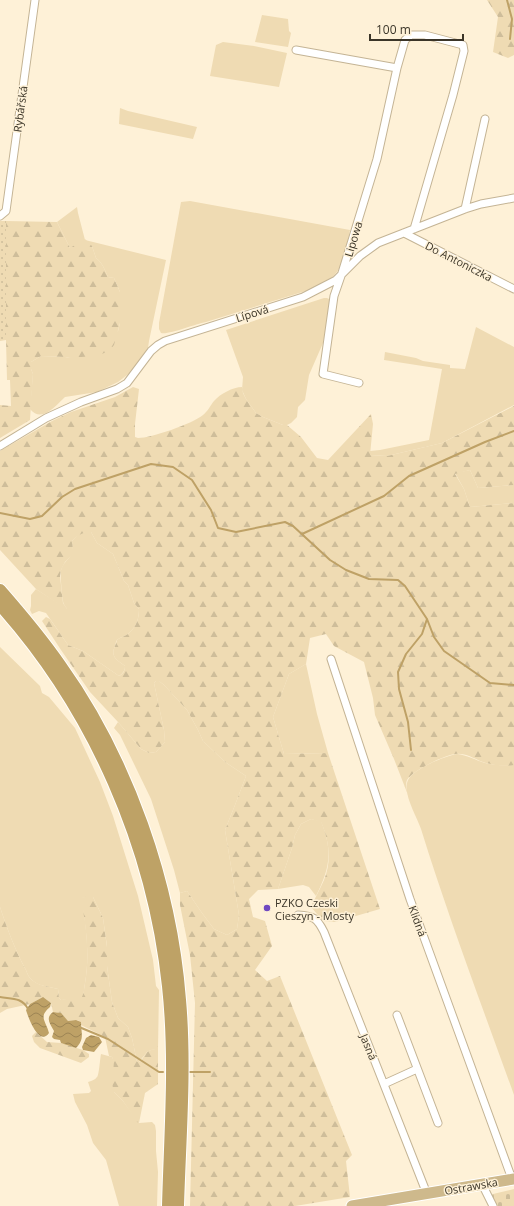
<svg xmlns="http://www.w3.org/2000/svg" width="514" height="1206" font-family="'Open Sans',sans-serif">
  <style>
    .grass { fill: #efdbb3 }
    .forest { fill: url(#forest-firs) }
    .cemetery { fill: url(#cemetery-stones) }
    .garden { fill: url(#garden-dots) }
    .water { fill: url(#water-waves) }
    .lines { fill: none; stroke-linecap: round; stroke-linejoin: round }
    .stream { stroke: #bea166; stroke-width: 2 }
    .minor-casing { stroke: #c4b495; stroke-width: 9 }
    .primary-casing { stroke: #fff; stroke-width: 13 }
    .trunk-casing { stroke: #fff; stroke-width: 14 }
    .minor { stroke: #fff; stroke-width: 7 }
    .primary { stroke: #ceb98c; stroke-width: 11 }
    .trunk { stroke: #bea266; stroke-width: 12 }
    .poi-dot { fill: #6f48c1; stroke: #fef1d7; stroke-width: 1.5 }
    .labels { text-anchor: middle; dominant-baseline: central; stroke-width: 3; stroke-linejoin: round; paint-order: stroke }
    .street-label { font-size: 11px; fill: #3b3528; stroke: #fef1d7 }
    .poi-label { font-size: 11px; fill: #3b3528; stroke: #fef1d7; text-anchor: start }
  </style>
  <defs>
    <pattern id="forest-firs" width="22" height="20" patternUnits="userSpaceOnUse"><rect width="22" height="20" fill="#efdbb3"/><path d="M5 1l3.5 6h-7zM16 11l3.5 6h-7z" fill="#cebd9a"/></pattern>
    <pattern id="cemetery-stones" width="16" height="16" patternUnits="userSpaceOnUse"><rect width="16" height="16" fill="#efdbb3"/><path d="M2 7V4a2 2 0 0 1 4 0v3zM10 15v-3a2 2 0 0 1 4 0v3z" fill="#cebd9a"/></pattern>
    <pattern id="garden-dots" width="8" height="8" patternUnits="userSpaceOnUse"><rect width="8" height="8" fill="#efdbb3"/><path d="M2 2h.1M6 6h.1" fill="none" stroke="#cebd9a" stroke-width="1.8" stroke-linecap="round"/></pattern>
    <pattern id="water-waves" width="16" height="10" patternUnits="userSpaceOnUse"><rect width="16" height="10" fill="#bea166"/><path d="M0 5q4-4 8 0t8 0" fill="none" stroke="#9c8454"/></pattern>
  </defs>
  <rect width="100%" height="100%" fill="#fef1d7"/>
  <path class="grass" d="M262,15L288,19L289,31L291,33L288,47L255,42Z
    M223,42L254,46L287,53L279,87L210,76L216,45Z
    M120,108L128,111L197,127L193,139L119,124Z
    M190,201L350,230C348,241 343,266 336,273C330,281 321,285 312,289L206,322C195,324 169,335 161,333L159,329V323L181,202Z
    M77,207L78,213L85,240L166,260L149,341L148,348L131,372L118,382L97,392L65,397C56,405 42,424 30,409L33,374L31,369V362L41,356L65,357L70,358L118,331L120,323V292L114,278L108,277C105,270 102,262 96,258L92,246L70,248L57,222Z
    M324,298H327L331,300L323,343L309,375L305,400L298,407L297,417L291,423L287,425H283L263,417L256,413L246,399L242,390L243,377L226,330Z
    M476,327L514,347V405L442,443L387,456L370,455V451L380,450L429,440L442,369L384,360L385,352L416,358L423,361L450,365V368L465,369Z
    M470,470L478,488L514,485V503L470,507L464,489L455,473Z
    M85,532H91L97,543L113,554L124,581L128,585L134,603L139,609C139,617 137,626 130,632C127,636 120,637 117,640C116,641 115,646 115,646C110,657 117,660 125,666C125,671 123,673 119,676L83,651L68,645L46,613L39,611L32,614L30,610L31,606V595L36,589L67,609C66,607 63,604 63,601C62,596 60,574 61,570C66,556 74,561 72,541L78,535Z
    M0,647L40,686L42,693L49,697L75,728L100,782L113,816L138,896L153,960L156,986L159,990L158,1049L151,1050L147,1052L139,1062H137L132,1038L128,1027L118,1018L112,1002L107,966V946L103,918L93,897L82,898C86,927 90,955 85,983C84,989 84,994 82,999L61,1000L59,998L58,989C50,987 38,986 32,980C29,978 27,973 26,970C15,950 7,928 0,907Z
    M306,664L317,714L328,753L284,754L273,717L289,674Z
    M156,681H159L164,685L187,710L198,730L203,741L225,762L246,776L235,805L225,830L239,915L237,929L227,935L214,929L202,913L187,891L180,893L174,870L151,799L120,735L114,728L118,722L141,749L149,753L156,752L165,742L164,730L154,683Z
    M457,754C467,755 475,760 485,763C494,765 505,766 514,765V1095C482,1006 449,919 421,829C417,817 404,796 407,783C409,770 445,756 457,754Z
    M311,819L321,821C333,851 330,868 316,896L309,887L303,885L278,889L292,848L295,835L301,824Z
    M101,1054L112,1057L114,1061V1092L123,1101L139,1123L152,1122L155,1125L156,1131V1151L158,1172L157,1206H119L106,1160L93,1143L87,1125L75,1102L73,1094L89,1093L91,1091L88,1082C91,1081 95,1080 97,1077C99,1076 100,1059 101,1054Z"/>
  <path class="forest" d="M487,0H514V55L508,58L493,52L498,17Z
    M6,221L57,222L70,248L85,239L92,246L96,258C102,262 105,270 108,277L114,278L120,292V323L114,345L110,350L102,354L93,356L70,358L65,357L41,356L31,362V369L33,374L30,420L0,438V405L11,406L10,380H7L6,340Z
    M133,387L139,389L135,424V437L138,438C151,438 192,424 203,415C208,411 210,406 214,401C220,394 233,387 242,387L243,393L246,399L256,413L263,417L283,425H287L301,437L317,458L328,460L371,414L373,424L370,455L387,456L442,443L514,406V485L478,488L470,470L455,474L464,489L470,507L514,503V765C503,767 491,765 480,761C473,758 465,753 456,754C446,754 412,771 407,780C405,785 407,790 408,795L394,759L375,715L373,698L364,662L334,646L326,634L310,638L306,664L289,674L273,717L284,754L328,753L380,909L335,922L323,921L311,907C315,898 320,889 324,880C332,861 329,840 321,822L311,819L301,824L295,835L292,848L278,889L258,890L249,899L253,917L265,921L272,946L255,970L267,981L280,976L352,1155L346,1161L350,1197L295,1206H190L195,1003L190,955L180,905V893L187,891L202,913L214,929L227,935L237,929L239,915L225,830L235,805L246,776L225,762L203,741L198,730L187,710L164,685L159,681H156L154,683L164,730L165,742L156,752L149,753L141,749L118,722L90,692L61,650L42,621L46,617L50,619L68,645L83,651L119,676C123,674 125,671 125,666C117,660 110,657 115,646C115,646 117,641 117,640C120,637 127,636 130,632C137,626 139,617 139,609L134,603L128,585L124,581L113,554L97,543L91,532C83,532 78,535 72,541L73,550L72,555L65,562L61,570L60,576L63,603L67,609L66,611H63L61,606L36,589L0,550V451L52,421L71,412L115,397Z
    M89,896L93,897L103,918L107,947V966L112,1002L118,1018L128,1027L132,1038L137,1062H139C144,1059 145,1051 151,1050C153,1049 155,1049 157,1049L158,1046V1084L145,1093L139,1123L137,1122L123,1101L114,1092L110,1075C114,1069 115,1064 112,1057L109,1056L105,1037L81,1025V1022L77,1020L68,1021L57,1012H53L51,1003L43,997L30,1004L7,1009L0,1013V907C7,928 15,950 26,970C27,973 29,978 32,980C39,986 50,987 58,989L59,998L61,1000H63L73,997L81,999C84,994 84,989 85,983C90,955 86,926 81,898Z
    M36,1032L47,1042L61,1043L83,1050L89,1054V1057L81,1063L40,1048L34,1042L32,1036Z"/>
  <path class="cemetery" d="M514,1189V1206H495L491,1196L493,1194Z"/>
  <path class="garden" d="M0,221H6V340L0,341Z"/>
  <path class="water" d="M43,997L51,1003L50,1007C38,1017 46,1021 49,1033C39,1047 28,1017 26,1010L30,1004Z
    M53,1012L61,1013L68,1021L76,1020L81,1022C81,1033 85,1039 76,1048L61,1043L60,1040L54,1039L52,1037L54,1031C50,1024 45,1018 53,1012Z
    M91,1035L99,1037L102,1042L94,1052L83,1050L82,1047L86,1038Z"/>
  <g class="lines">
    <path class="stream" d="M507,0L512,19L510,39
      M0,513L30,519L42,516L62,497L75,489L151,464L173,467L192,480L211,510L218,528L236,532L285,522L293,526L330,560L346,570L369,579L398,580L405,586L427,619L434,637L444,651L490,683L514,685
      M302,534L384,496L409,476L485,442L514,431
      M411,750L408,722L399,689L398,672L406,654L422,634L427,619
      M0,997C11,999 22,997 28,1009
      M79,1027L108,1039L159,1072H163
      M188,1072H210"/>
    <defs>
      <path id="minor" d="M296,50L397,68
        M465,209L485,119
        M0,216L6,211L35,0
        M404,233L514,289
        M359,383L323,374L334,296L342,273L377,159L397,68L405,40L411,35H425L463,45L464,51L453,95L414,229
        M0,446L46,418L81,402L117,389L127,383L151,351L158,345L165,341L303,297L336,280L360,256L378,243L465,209L481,204L514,198
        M331,659L410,899L512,1179
        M298,915C314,916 317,918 324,932L427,1194
        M397,1015L438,1123
        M384,1084L417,1069
        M482,1184L493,1206"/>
      <path id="primary" d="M352,1206L514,1179"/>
      <path id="trunk" d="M0,590C21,614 42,639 60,665C128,760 171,884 180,1000C186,1068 180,1138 178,1206
        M0,605C94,710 153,846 168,986C176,1059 170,1133 168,1206"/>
    </defs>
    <use href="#minor" class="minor-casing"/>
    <use href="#primary" class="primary-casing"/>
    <use href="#trunk" class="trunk-casing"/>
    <use href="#minor" class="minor"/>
    <use href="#primary" class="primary"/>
    <use href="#trunk" class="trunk"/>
  </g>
  <circle class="poi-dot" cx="267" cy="908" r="4"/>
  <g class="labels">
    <g class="street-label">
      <text transform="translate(20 109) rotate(-82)">Rybářská</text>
      <text transform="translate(353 239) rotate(-73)">Lipowa</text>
      <text transform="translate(459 261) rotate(27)">Do Antoniczka</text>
      <text transform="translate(252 313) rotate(-17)">Lípová</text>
      <text transform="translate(418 921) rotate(70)">Klidná</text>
      <text transform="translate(369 1047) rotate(68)">Jasná</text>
      <text transform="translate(471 1186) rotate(-10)">Ostrawska</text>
    </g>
    <g class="poi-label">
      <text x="275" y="902">PZKO Czeski<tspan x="275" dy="13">Cieszyn - Mosty</tspan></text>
    </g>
  </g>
  <path d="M370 34v6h93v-6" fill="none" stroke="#3b3528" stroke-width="2"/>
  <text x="376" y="34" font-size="12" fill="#3b3528" stroke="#fef1d7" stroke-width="3" paint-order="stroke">100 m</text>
</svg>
